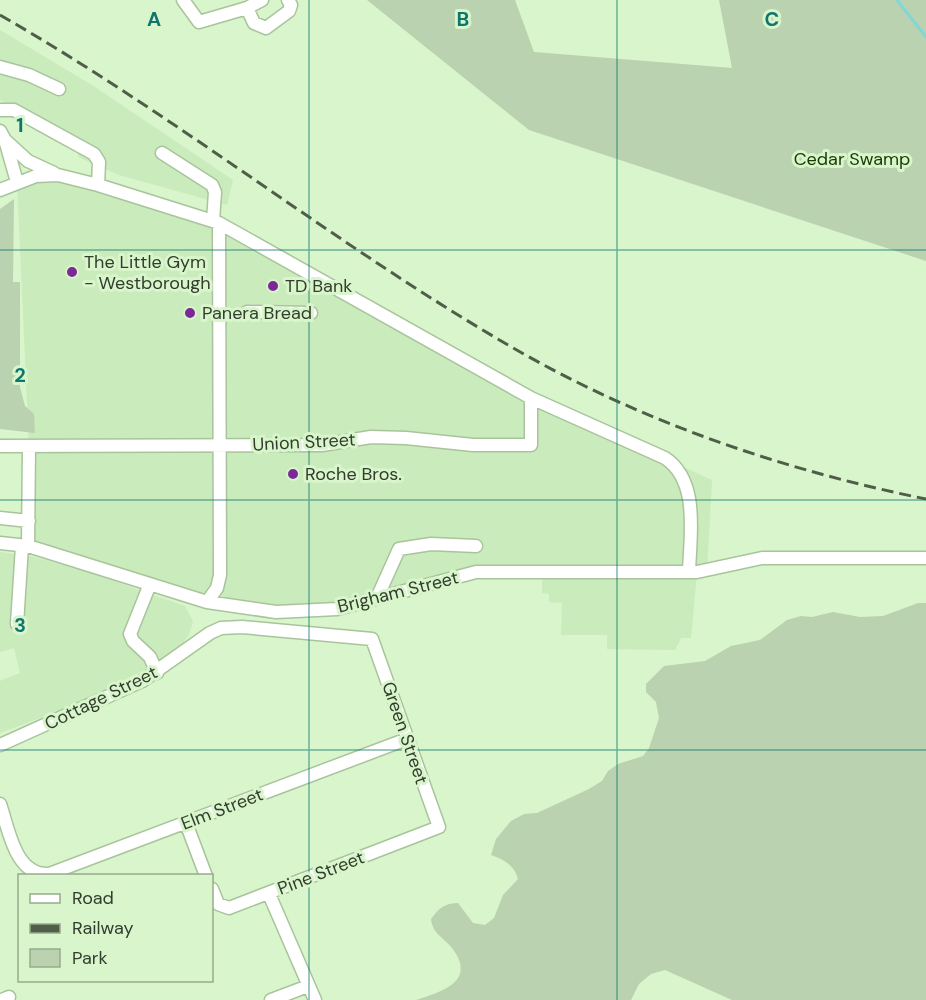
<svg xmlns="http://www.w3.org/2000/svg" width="926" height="1000" font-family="'DM Sans',sans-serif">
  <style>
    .built { fill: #caebbb }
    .green { fill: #bad2b0 }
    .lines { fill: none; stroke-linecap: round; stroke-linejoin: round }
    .stream { stroke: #80d7d7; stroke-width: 3 }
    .minor-casing { stroke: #a9c49c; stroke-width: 15 }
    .minor { stroke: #fff; stroke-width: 12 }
    .rail { stroke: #505e49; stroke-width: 3; stroke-dasharray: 12 6; stroke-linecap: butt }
    .grid { fill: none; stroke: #0f766e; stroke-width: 1.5; stroke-opacity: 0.55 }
    .poi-dot { fill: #7c2998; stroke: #d8f5cb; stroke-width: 2 }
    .labels { text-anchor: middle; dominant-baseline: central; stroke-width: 6; stroke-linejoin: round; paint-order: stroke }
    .park-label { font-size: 18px; fill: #183900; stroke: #d8f5cb }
    .poi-label { font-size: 18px; fill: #323d2d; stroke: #d8f5cb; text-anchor: start }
    .street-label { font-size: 18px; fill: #323d2d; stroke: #d8f5cb }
    .grid-label { font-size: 20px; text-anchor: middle; font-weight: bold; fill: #0f766e; stroke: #d8f5cb; stroke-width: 6; stroke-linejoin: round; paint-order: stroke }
  </style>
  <rect width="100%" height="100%" fill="#d8f5cb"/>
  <path class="built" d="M0,30L95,87L233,180L227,205L119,175L78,157V145L0,100Z
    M36,176L193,214L531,398L712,480L707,571L697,573L691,638H681L675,650L607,649V635H561L562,603L549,602V594L542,593V572H476L337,609L276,612L207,602L28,546L29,447L17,182Z
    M0,552L30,556L88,572L185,606L193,621L189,635L175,653L142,671L70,707L0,733V681L20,673L14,648L0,652Z"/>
  <path class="green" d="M367,0H515L534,52L732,68L719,0H926V261L529,130Z
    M14,199L13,282H20V387L25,406L34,414L35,433L0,429V209Z
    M918,603H926V1000H732L665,970L651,974L639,984L631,1000H416C440,992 478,982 452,948C444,938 432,933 431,919C439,908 445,903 458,903L473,923L485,925L494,918L503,895L518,879C515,866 504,859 491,855L496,839L511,821L524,814L537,813L589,789L602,781L608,771L618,764L643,756L649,748L659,718L656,702L646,692V684L664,666L705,661L731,646L760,640L787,620L801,616L812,617L833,612L860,617L883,616Z"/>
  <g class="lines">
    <path class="stream" d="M897,0L926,37"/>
    <defs>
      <path id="minor" d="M183,0L199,22L247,8L262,0
        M247,8L254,23L266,28L289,11L291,5L288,0
        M0,67L29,75L59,89
        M0,110H14L94,154L99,162L98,185
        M0,131L5,140L17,182
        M5,140L28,161L54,173
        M162,153L212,185L215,192L213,221
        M0,190L36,176L58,175L98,185L219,223L531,398L665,458C700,481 690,536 689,572
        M247,312L311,313
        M0,446L322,445L371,437L406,438L473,445H531V398
        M0,518L29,521
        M0,543L28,546L207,602L276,612L337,609L476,572H697L762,558H926
        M28,546L29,447
        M150,584L130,634L133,641L150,657L157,673
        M377,598L399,549L431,544L476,546
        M207,602L217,588L220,575L219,223
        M17,624L22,546
        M0,745L142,681L210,633L221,628L242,627L372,639L439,827L229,908L218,904L212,889
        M0,804C9,830 15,876 49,874L407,739
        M186,823L206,876
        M269,894L315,1000
        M2,1000L9,997
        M271,1000L308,986"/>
    </defs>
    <use href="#minor" class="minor-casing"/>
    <use href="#minor" class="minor"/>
    <path class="rail" d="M0,15C178,117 338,247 515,349C642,422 783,470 926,499"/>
  </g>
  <path class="grid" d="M309,0V1000M617,0V1000M0,250H926M0,500H926M0,750H926"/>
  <g class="poi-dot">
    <circle cx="72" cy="272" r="6"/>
    <circle cx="273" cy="286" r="6"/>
    <circle cx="190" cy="313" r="6"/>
    <circle cx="293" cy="474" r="6"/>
  </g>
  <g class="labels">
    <g class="park-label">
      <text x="852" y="159">Cedar Swamp</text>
    </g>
    <g class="poi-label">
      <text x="84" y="262">The Little Gym<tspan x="84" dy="21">- Westborough</tspan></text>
      <text x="285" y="286">TD Bank</text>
      <text x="202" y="313">Panera Bread</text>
      <text x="305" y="474">Roche Bros.</text>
    </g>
    <g class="street-label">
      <text transform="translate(304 442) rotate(-3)">Union Street</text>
      <text transform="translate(398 592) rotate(-14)">Brigham Street</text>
      <text transform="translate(101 698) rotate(-26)">Cottage Street</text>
      <text transform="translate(405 733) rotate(71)">Green Street</text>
      <text transform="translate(222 809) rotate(-21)">Elm Street</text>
      <text transform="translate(321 873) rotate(-21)">Pine Street</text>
    </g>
  </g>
  <g class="grid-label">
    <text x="154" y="26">A</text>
    <text x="463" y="26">B</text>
    <text x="772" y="26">C</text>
    <text x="20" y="132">1</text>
    <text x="20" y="382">2</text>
    <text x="20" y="632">3</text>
  </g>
  <rect x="18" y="874" width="195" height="108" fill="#d8f5cb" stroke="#96ab8c" stroke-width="1.5"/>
  <rect x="30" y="894" width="30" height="9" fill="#ffffff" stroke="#96ab8c" stroke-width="1.5"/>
  <text x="72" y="904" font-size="18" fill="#323d2d">Road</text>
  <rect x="30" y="924" width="30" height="9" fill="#505e49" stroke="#96ab8c" stroke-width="1.5"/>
  <text x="72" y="934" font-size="18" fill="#323d2d">Railway</text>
  <rect x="30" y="949" width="30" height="18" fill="#bad2b0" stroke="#96ab8c" stroke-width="1.5"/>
  <text x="72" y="964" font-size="18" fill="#323d2d">Park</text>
</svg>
